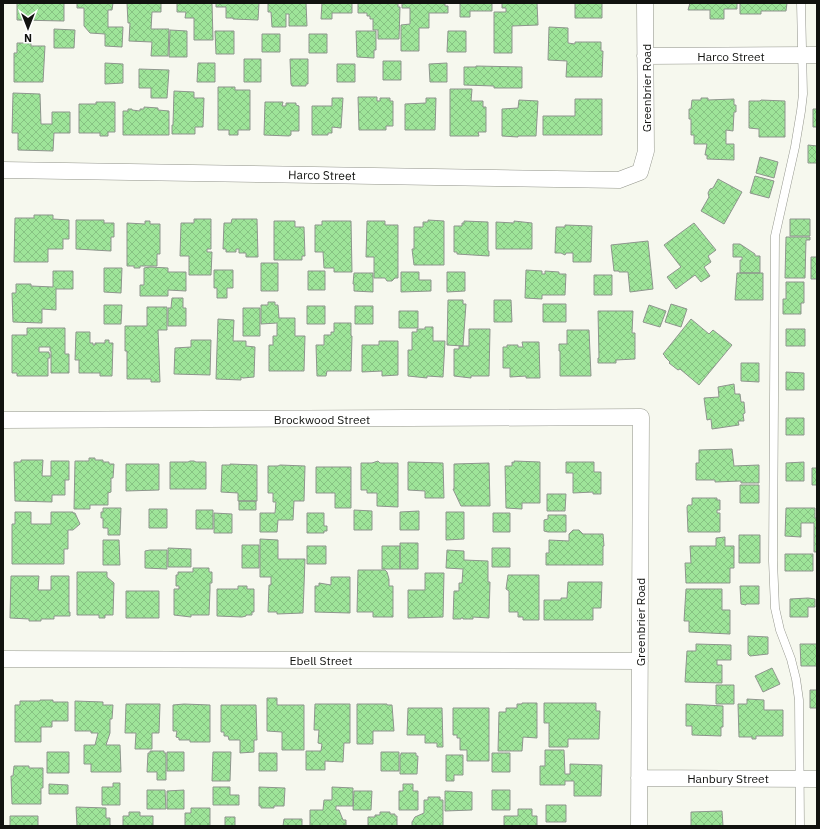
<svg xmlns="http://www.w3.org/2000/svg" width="820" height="829" font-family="'IBM Plex Sans',sans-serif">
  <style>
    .building { fill: url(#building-cross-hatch); stroke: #8e958d }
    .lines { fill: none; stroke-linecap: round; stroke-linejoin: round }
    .lane-casing { stroke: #92948b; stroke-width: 9 }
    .street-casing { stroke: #92948b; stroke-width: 17 }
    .lane { stroke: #fff; stroke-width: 8 }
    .street { stroke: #fff; stroke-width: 16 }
    .labels { text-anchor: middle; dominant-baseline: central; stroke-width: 3.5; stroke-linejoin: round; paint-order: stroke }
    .street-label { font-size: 12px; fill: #11120f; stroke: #fff }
  </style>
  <defs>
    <pattern id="building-cross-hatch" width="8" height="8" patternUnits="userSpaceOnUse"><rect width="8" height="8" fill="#9ee499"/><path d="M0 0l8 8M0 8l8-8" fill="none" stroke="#87c383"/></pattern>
  </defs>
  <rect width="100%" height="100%" fill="#f6f8ee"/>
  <path class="building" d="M17,3H64V21L17,20Z
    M77,3H113L112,10H108V27H123L122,47L105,46V34L90,33L84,26V8H77Z
    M127,3H161V12H152L151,29H169L168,56H151L152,42L129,41L130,23H128Z
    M177,3H212L213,40H194V18H185L186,12H177Z
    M216,3H259L258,20L233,19V18H226V7H216Z
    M268,3H306L307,26H289V14H286V27H272L271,12H268Z
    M322,3H352V13H332V19H321Z
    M358,3H398V7H400L399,39H378V30H373V19H370V16H367V13H358Z
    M402,3H445V6H448V13H429V28H419V51H401V25L410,24V8H402Z
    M460,3H492V11H470V17H460Z
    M502,3H537L538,25L512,26V53H494V12H506V8H502Z
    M575,3H602V18H575Z
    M690,3H737V9H724V19H710V10H688Z
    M740,3H787L786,11H761V14H740Z
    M549,27L568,28V43L575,44V42H601V51H603L602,77H566L567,61L548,60Z
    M54,29L75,30L74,48H54Z
    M170,30L187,31V57H169Z
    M215,31H234V54H216Z
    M356,31H376V50H374V58L357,57Z
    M448,31H466V52H447Z
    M262,34H280V52H262Z
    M309,34H327V53H309Z
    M17,43H31V46H45L43,82H14V53H17Z
    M244,59H261V82H244Z
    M290,59H308V84H306V86H292L291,84Z
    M383,61H401V80H383Z
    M105,63L123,64V83L105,84Z
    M198,63H215V82H197Z
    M447,63V82H430L429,64Z
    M337,64H355V82H337Z
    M476,66L522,67V88H494V86L464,85V67H476Z
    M139,69L169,70L167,98H151V88H139Z
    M218,87H235V90H250V130H238V135H229V130H218Z
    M450,89H472L471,101H483V107H486V132H478L479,136H450Z
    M174,91L194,92V98H204L203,127H195V134H172V125H173Z
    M13,93L40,94L41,124H52V112H70V133H54L53,151L18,150V133H12Z
    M358,97H377V101H380V98H390V101H393V126H386V130H359Z
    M332,98H343L341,128L332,127V133H328V135H312V106H332Z
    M426,98H436L435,130H405V104L426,103Z
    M701,98H708V100L734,99V105H736V112H734L733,131L726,130V144H734V160L707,159V155H705L707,144H694V135H691V119H689V109H691L692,100H701Z
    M575,99H602V135H543V116H575Z
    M519,100L538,101L536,136H518V137L502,136V109L518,108Z
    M761,100L785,101V137H759V129L749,128V101H760Z
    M96,102H115V132H108V136H100V133H79V104H96Z
    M265,102H283L282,106H286V103H296V105L299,106V131H291V135L289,136L264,135Z
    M144,107L158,108V110L169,111V135H123V111H128V109H132V110L140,111V109H144Z
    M813,109H817V127H813Z
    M808,145L817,146V163H808Z
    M760,157L778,162L774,178L756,173Z
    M755,176L774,181L769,198L750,193Z
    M718,179L742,192L724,224L701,211L709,197L708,193L710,189L713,188Z
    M34,215H53V219L69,220V239H63V249H48V262H14L15,218H34Z
    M194,219H211V249H207V252H212L211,275H189V256H180L181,223H194Z
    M232,219H257L258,257H246V253H239V249H236V252H226V249H223L224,223H231Z
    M790,219H810V236H790Z
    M76,220H104V223H114V237H111V251L76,249Z
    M428,220L444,221V265H414L412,249H414V227H423V222H428Z
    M145,221H150V224H160V254H157V266H140V268H134V266H127V223L145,224Z
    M274,221H295V227H304L305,256H302V260H274Z
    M322,221H351L352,272H334V268H324L323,252H315V225H322Z
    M367,221H385V225H398V278H395L392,281H387L385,278H374V257H366Z
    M464,221L488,222V251H489V256L457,254V252H454V226H462V223H464Z
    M514,221L532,223V249H496V222L514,223Z
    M694,223L716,250L708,256L711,262L704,267L710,276L701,282L695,275L676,289L667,277L681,267L664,245Z
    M565,225L592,226L591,262H573V253H566L565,255L561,253H555L556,227H565Z
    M786,237H810V240H806L805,278H785Z
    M648,241L653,289L630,292L628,272H619V271H614L611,245Z
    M733,244H740L755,254V256H760V273H740V260H742V257H733Z
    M811,257H817V279H811Z
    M261,263H278V291H261Z
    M150,267L168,268V272H186V291L168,290V296H140V285H144V268Z
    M104,268H122L121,293L104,292Z
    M214,270H233V288H227V298H217V288H214Z
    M526,270L542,271V274H545V271L559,272V274H566L565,295H542V299L525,298Z
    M53,271H73V289H56V310L42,309V323L13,322L12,293H16V284H31V286L53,287Z
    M308,271H325V290H308Z
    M401,272H419V280H431V291L401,292Z
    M447,272H465V291L447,292Z
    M354,273H373V292L354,291V284H353Z
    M737,273H763V300H735Z
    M594,275H612V295H594Z
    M786,282H804V303H801V314H783V299H786Z
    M172,298H183V308H186V326H168V308H171Z
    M448,300H463V304H466L463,346L447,345Z
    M494,300H511L512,322H494Z
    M268,302H275V305H278L279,318H295V336H305L304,371H269V345H273V336H277V323L261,324V305H268Z
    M543,304H566V322H543Z
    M671,304L687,309L681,327L665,322Z
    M104,305H122L121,324H104Z
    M649,305L666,311L660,327L643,322Z
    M307,306H325V324H307Z
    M355,306H373V324H355Z
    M147,307H167V330H158L160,382H151V379H127V351H125V326H147Z
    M243,308H260V336H243Z
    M399,311H418V328H399Z
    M598,311H633L632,333H635V359L616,360V363H598V358H599Z
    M218,319L234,320L233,341H246V346L255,347L254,377L243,378L241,377V380L216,379Z
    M691,319L709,334L713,330L732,345L699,385L680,369L678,370L669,363L670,362L665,357V356L663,354Z
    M334,323H351V336H352L351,371H327L326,376H317L316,345H324V335H331V332H334Z
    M425,327H433V341H445L443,377L427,376V378L408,376V350H412V332H417V329H425Z
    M27,328H65V354H69V373H51V351H50V347H39V352H49V354H50V358H48V376H17V373H12V335H27Z
    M469,329H490L489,376H471V378L454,376V349H459V346H469Z
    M786,329H805V346H786Z
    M567,330H589L591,376H560V351H559V344H567Z
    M76,332H90V343H93V345H95V343H105V340H109V343H113L112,376H100V373H79V360H75Z
    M191,340H211L210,375L174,374L175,348L191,347Z
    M379,341H398V375L382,376V371L362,372V345H379Z
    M522,342H539L540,378H526V376L510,377V368H503V347H507V345H518V347H523Z
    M741,363H759V382L741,381Z
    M786,372L804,373V390H786Z
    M734,384L735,394H740L741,402H744L745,413L743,414L744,421H738L739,425L712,429L711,419L707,420L704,398L719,397L718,387Z
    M786,418H804V435H786Z
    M732,449L734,466L759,465V483H741V481L715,482V480H696V463H699V450Z
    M89,458H95V460H103V462H109V464H114L113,478H111V492L108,493V505H90V509H74L75,461H89Z
    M21,460H43L42,476H51V461H69V480H65V495H52V502L15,501L14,462H21Z
    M190,461H194L196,462H206V489H170V462H188Z
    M378,461L380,463H398V507L377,506V493H367V490H361V463H372Z
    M514,461L540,462V503H522V509L506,508L505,466H512V462L514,463Z
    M408,462L443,463L444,498H425V491L408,490Z
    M566,462H594V472H601V494H593V492L573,493V473H566Z
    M804,462V481H786V463Z
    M489,463L490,506H461L453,489H454V464Z
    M126,464H159V490L126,491Z
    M230,464L257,465V501H238V493L221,492L222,465H230Z
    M280,465L305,466L304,501H294L293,520H278L277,532H260V513H275L276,502H273V493H268V466H278Z
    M316,467H351V508H335V493H316Z
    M812,468H817V485H812Z
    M740,485H759V503H740Z
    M547,494H566L565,511H547Z
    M692,498H717V500H720V510H717V513H720V532H688L687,507L688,505H692Z
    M239,501H256V510H239Z
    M103,508H121L120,535H108V528H103V518H101V512H103Z
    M786,508H815V518H817V552H814V523H801V537L785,536Z
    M149,509H167V528H149Z
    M196,510H213V529H196Z
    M354,510L372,511V530H354Z
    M419,511V530H400V512Z
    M15,512H31V524H51V512H73V513H75L80,524L73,530H68V549H64V564H12V524H15Z
    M446,512H464V539L446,540Z
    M214,513L232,514V533H214Z
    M307,513H324V526H327V531H324V533H307Z
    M493,513H510V532H493Z
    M548,515H566V532H548L544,531V520L548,519Z
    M573,530H579L583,534H603L604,546H603V565H546V553H549V540L569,541V534Z
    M739,535H760V563H739Z
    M725,537V546H734V568H730V583H686L685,563H691L690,546H716V538Z
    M260,539L278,540V559H305L303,613L277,614V612H268L269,585H271V577H260Z
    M103,540H119L120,565H103Z
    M400,543H418V569H400Z
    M242,545H259V568H242Z
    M307,546H326V564H307Z
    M382,546H400V569H382Z
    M168,548L191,549V567H168Z
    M492,548H510V567H492Z
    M150,550H167V569L145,568V551Z
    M447,550L464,551V560L488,561V582H490L489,618L473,617V619H463V618H461V619H453L454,591H459V583H462L463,569L446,568Z
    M785,554H813V571H785Z
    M193,568H209V572H212V583H210V590L209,615H191V617L174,615V589H179V586H176V575H178V572H193Z
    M358,570H385L387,572L389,579V586H393V617H373V612H357Z
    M77,572H107V577L114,583L113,615H105V618H99V615H77Z
    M425,573H444L443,617L408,618V590H425Z
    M508,575H539V620H523V617H518V612H509V591L506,589Z
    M11,576H39L38,590H51V576H69V612H70V616H54V619H41V621H29V619L10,618Z
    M331,577H350V613L315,612V586H319V583L331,585Z
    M568,582H602L601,608H593V620H544V600H561V598H567Z
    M238,586H247V589H254V612H252V615H246V616L242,617L217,616V589H238Z
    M740,586H759V604H746V605L741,604Z
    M686,589H722V610H730V634L689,632V621H684Z
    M126,591H159V618H126Z
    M808,598L815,599V607H808V617H790V599Z
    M748,636L768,637V654L750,656L748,654Z
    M696,644L731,645V660H717V665H722V683L685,682L687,651H696Z
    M800,644H817V666H801Z
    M772,668L780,684L763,692L755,676Z
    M716,685H734V704H716Z
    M810,690H817V708H810Z
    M267,698H277V705H304V750H282V732L267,731Z
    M747,699L764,700V710H783V736H756V739H752V737H739L738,704H747Z
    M40,700H53V702H68V721H52V727H41V742H15V705H20V701H40Z
    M75,701L103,702V705H113L112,719H110V733L106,745H120L121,772H91V764H84V745H95L98,733H91V731H75Z
    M522,703H537V738L523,737L522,751H498L499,712H506V708H517V704H522Z
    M544,703H596V711H600L599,739H568V747H549V723H544Z
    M126,704H160L159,733H152V749H135L136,733H125Z
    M184,704L210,705V742H190V740H179V738L176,737L177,731H173V705Z
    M315,704H350V743H344L343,762L325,761V770H306V751H321L322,744L318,743L319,730H314Z
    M357,704H387V705H392L394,731H373V744H357Z
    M686,704L723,706V727H721V736L692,735V726H686Z
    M221,705H256L257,740H254V752L240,753V740H229L228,736H224V732H221Z
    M408,708H442L443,747H437V743H425V735H407Z
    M453,708H489V761H467V750H460V738H457V735H453Z
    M545,750H564L565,774H570V764L602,765L601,796H574V781H565V785H540V766H545Z
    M150,751H164V753H166V780H157V772H147L148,753H150Z
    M47,752H69V773H47Z
    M167,752H184V771H167Z
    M213,752H231L230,781H212Z
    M381,752H399V771H381Z
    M259,753H277V771H259Z
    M401,753H416V756H418L417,774H400V755H401Z
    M492,753H510V772H492Z
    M446,755H463V775H454V781H446Z
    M14,766H29V768H43V788H41V804H12L11,776H13Z
    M113,783H120V805H102V787H113Z
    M49,784L68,785V794H49Z
    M403,784H413V791H418V810H399V791H403Z
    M213,787H230V795H239V805H213Z
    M259,787L285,788L284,806H274V808H261V806H259Z
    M332,787L353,788V806H336V810H339L343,820H346V826H310V810H323L324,800H332Z
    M147,790H165L166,809H147Z
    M184,790V809H167V791Z
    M492,790H510V810H492Z
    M354,791H372L371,810H353Z
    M445,791L472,792V810L445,811Z
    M428,797H440V800H443V826H412V822L415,817L424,813V800H428Z
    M546,805H566V822H546Z
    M76,807L106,808V818H110V825L112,826H77Z
    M191,808H210V826H185V813H191Z
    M518,809H532V816H537V826H504V816H518Z
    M722,811L723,826H691V812Z
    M129,812H140V816H153V826H123V816H129Z
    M380,812H390V814H395V816H397V826H368V817H375V815H380Z
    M10,816H38V826H10Z
    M225,817H235V826H225Z
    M284,819H302V826H283Z"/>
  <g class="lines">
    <defs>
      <path id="lane" d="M800,826L799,700L796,679L791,659L780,630L775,608L773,561L775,236L795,147L801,111L803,94L801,3"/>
      <path id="street" d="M645,56L817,55
        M3,170L619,180L640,172L646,151L645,3
        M3,420L641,417L639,826
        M3,659L640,661
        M639,778L817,779"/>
    </defs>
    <use href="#lane" class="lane-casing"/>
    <use href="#street" class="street-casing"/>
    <use href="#lane" class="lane"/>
    <use href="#street" class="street"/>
  </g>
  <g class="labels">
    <g class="street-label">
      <text x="731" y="56">Harco Street</text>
      <text transform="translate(646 88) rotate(-90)">Greenbrier Road</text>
      <text transform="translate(322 175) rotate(1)">Harco Street</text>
      <text x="322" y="419">Brockwood Street</text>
      <text transform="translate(640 622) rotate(-90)">Greenbrier Road</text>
      <text x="321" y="660">Ebell Street</text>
      <text x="728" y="778">Hanbury Street</text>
    </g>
  </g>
  <rect width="820" height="829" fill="none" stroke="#11120f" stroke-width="8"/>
  <g transform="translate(28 28) rotate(180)" stroke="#ffffff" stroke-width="3" paint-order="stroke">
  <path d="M0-3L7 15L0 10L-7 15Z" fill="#11120f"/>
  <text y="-6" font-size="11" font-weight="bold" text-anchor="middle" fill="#11120f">N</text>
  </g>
</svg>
